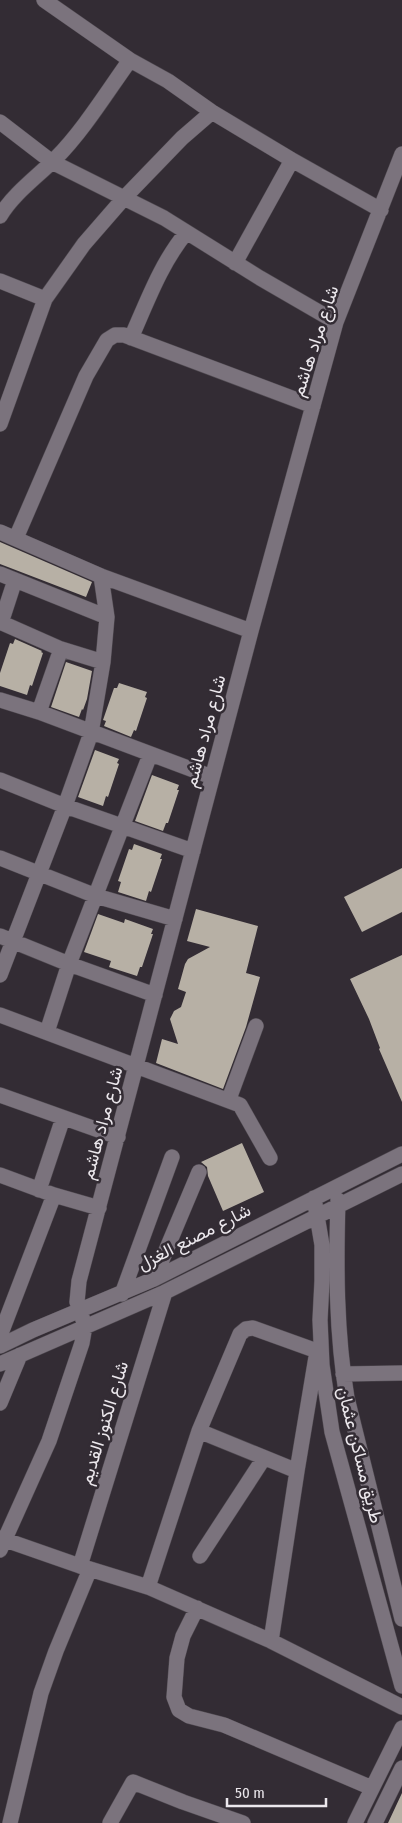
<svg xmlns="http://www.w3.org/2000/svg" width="402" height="1823" font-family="'Fira Sans Condensed',Vazirmatn,sans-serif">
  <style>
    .building { fill: #b7b0a5 }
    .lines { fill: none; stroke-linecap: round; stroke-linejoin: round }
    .minor-casing { stroke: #514b52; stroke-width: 16 }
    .minor { stroke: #7b737d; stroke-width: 15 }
    .labels { text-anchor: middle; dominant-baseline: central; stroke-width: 5; stroke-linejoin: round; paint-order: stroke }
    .street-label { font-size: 18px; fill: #ece8ed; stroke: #332c34 }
  </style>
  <rect width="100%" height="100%" fill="#332c34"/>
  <path class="building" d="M0,542L92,582L86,597L0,564Z
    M15,639L42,651L41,652L43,653L32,686L30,685L27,695L0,686V673L10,643L13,644Z
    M66,662L92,671L87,699L83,710L82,709L79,717L51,707Z
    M119,683L147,692L145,697L147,698L136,731L134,730L131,737L104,726L106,721L103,720L114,688H117Z
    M95,750L119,759L117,763L119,764L108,797L106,796L103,806L78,797Z
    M152,775L179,785L177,790H179L168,823H166L163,831L135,821Z
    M134,844L162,854L160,859H162L151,892L149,891L146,901L118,892L121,882L118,881L129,849L132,850Z
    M402,868V912L362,932L344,897Z
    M196,909L258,926L246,973L260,977L246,1027L223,1089L156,1063L162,1039L178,1044L170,1019L174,1011L181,1007L186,992L178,989L185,964L188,959L210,947L187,941Z
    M98,914L124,923L125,919L153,929L151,934H153L142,967H140L137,976L109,967L111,961L84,952Z
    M402,955V1102L379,1049L380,1048L369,1019L350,979Z
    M242,1143L264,1192L223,1211L208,1176L207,1167L201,1162Z
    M402,1793V1823H388Z"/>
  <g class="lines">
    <defs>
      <path id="minor" d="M44,0L130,60L168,81L212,112L292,160L381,210
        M0,122L52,162L164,218L260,278L336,322
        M0,216C14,193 37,177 56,158C83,131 107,92 130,60
        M235,263L292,160
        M0,281L45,299
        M131,338C147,302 161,263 186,233
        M0,424L45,299L84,244L124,198L182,138L212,112
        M0,532L101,576L251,631
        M16,538L86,376L107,340L115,335H124L313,406
        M0,574L107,617L103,662L91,733L65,806L0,975
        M101,576L107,617
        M0,622L61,649L103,662
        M1,623L15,580
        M0,700L39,712L212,777
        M39,712L61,649
        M0,780L65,806L193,851
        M0,858L96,896L175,919
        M0,936L69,964L155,995
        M0,1015L240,1105L270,1158
        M47,1032L69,964L150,755
        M0,1095L118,1137
        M229,1099L256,1026
        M0,1175L54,1195L0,1336
        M39,1190L63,1118
        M54,1195L99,1208
        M314,1198L322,1245V1281L320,1320L322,1365L332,1432L402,1686
        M338,1200C336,1266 336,1333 347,1398L402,1619
        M154,1279L199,1172
        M122,1294L172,1157
        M0,1346L33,1330L154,1279L402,1154
        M0,1364L165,1292L402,1174
        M343,1374L402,1373
        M0,1403L20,1355
        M199,1431L297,1471L271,1641
        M0,1538L80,1566L148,1587L271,1641L402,1707
        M0,1550L49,1441L82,1343L85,1326L77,1302L79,1281L251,631L336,322L402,154
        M200,1556L264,1458
        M80,1566L165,1292
        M148,1587L199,1431L240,1334L246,1329L253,1328L317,1351L297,1471
        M197,1608L183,1636L177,1658L174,1697L179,1710L189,1716L224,1725L372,1788
        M10,1823L41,1693L56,1651L90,1569
        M110,1823L133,1782L183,1802L243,1823
        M355,1823L402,1728
        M375,1823L402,1768"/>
    </defs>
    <use href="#minor" class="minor-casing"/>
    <use href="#minor" class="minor"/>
  </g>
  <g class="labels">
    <g class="street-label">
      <text transform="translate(315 341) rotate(-72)">شارع مراد هاشم</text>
      <text transform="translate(205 731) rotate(-75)">شارع مراد هاشم</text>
      <text transform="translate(102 1123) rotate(-75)">شارع مراد هاشم</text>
      <text transform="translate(194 1237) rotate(-27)">شارع مصنع الغزل</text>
      <text transform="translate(104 1423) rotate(-73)">شارع الكنوز القديم</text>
      <text transform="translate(360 1455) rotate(76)">طريق مساكن عثمان</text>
    </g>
  </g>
  <path d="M227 1798v8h99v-8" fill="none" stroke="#ece8ed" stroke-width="2.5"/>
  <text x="235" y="1798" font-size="15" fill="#ece8ed" stroke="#332c34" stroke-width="4" paint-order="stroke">50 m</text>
</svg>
